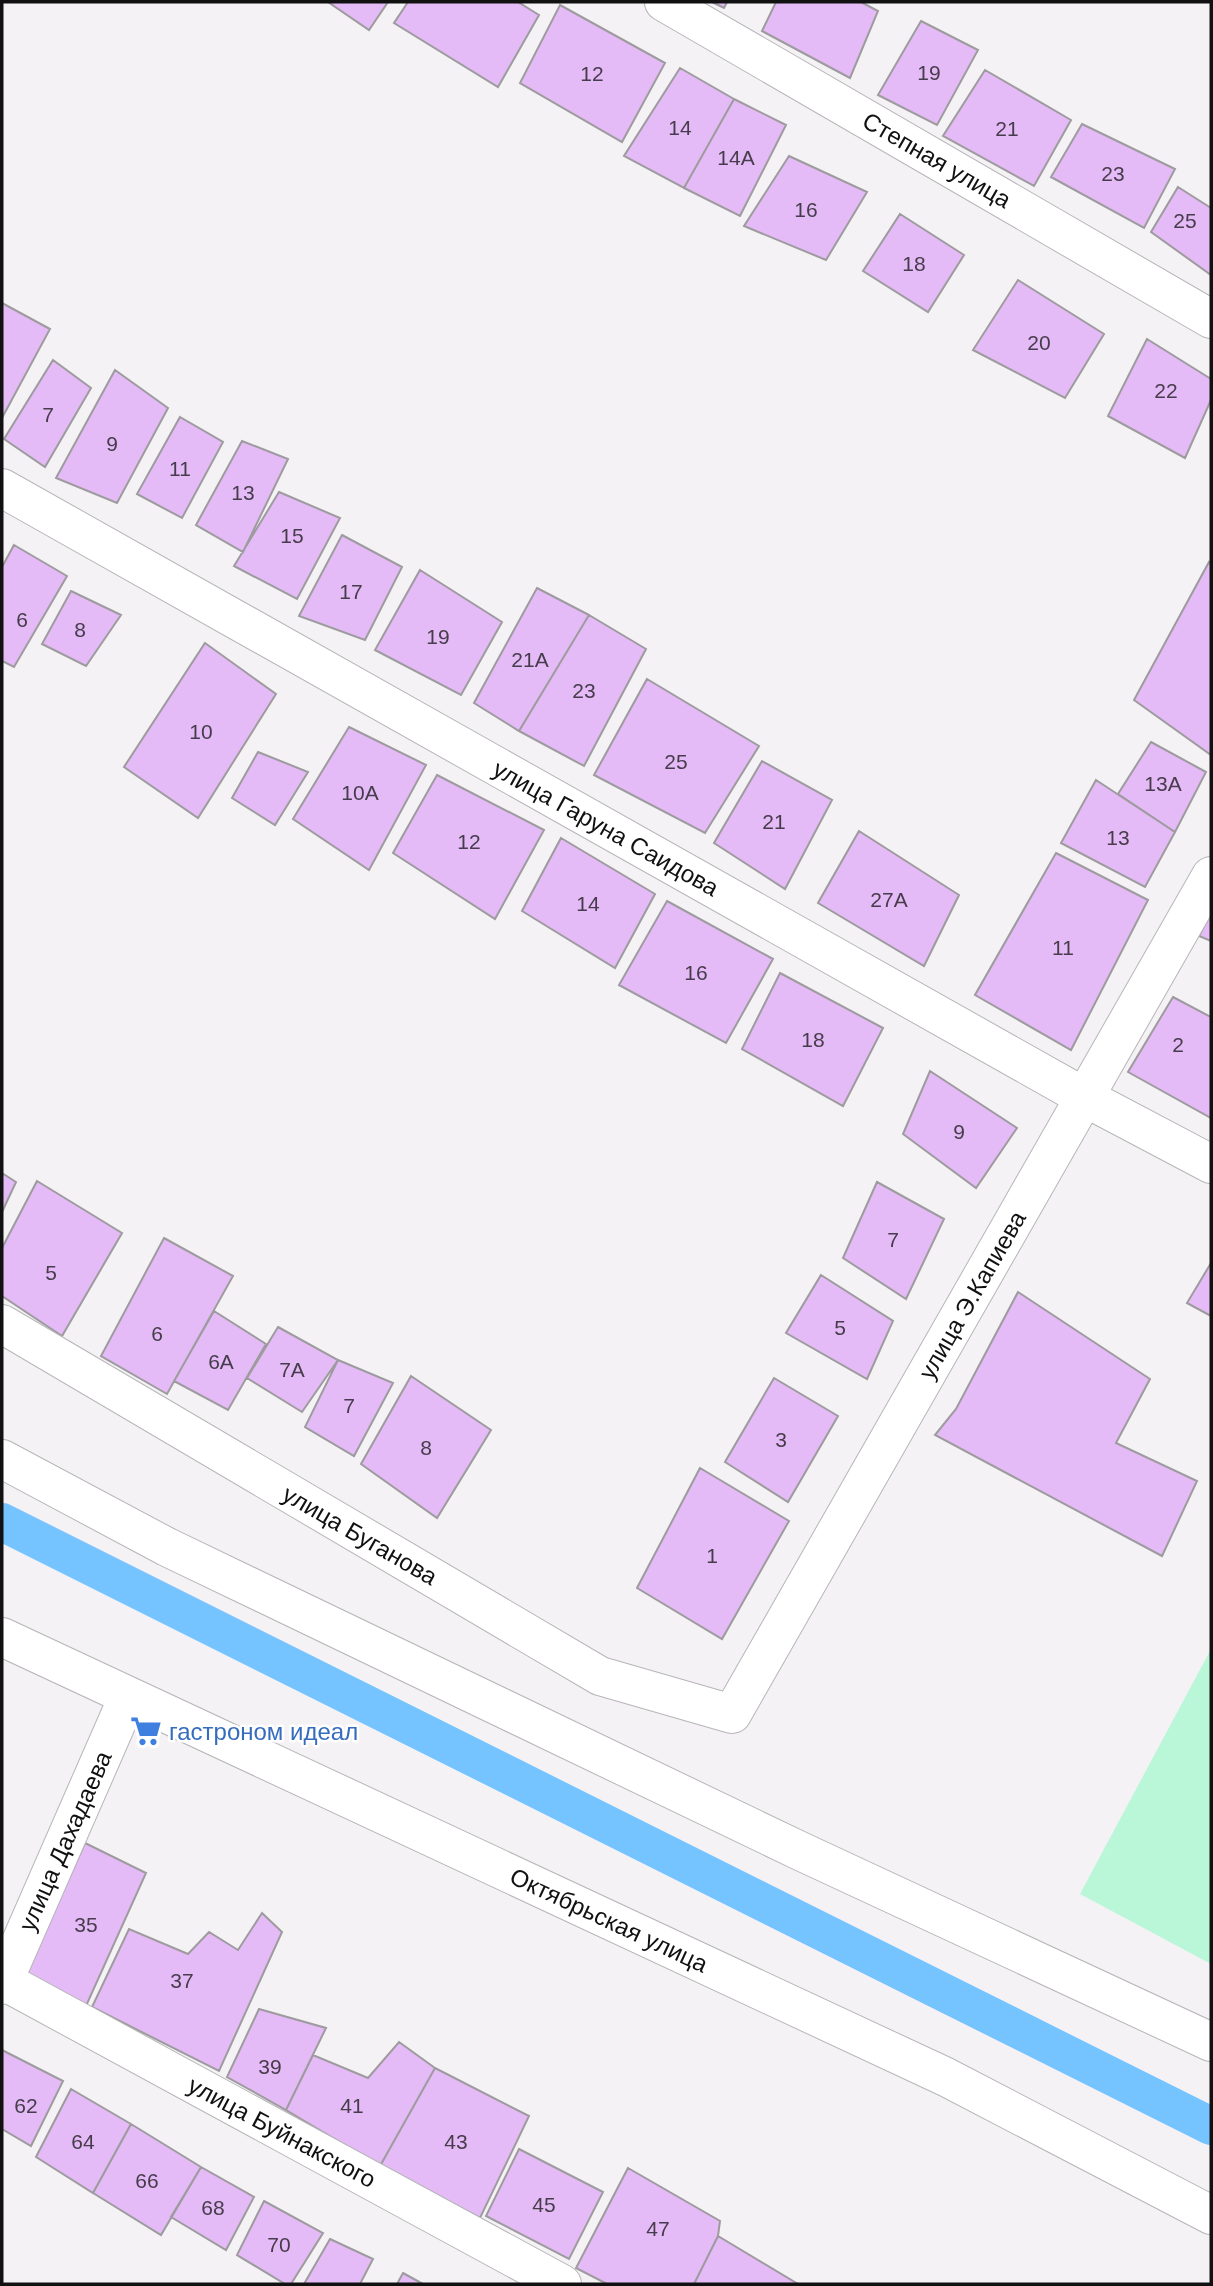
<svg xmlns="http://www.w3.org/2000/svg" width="1213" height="2286" font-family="Helvetica,sans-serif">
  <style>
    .green { fill: #baf6d8 }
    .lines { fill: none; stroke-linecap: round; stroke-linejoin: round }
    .canal { stroke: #75c3ff; stroke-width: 38 }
    .building { fill: #e4bbf6; stroke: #9d9b9e; stroke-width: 2 }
    .street-casing { stroke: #b7b5b8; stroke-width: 40 }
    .secondary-casing { stroke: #b7b5b8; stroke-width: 40 }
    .street { stroke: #fff; stroke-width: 38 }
    .secondary { stroke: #fff; stroke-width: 38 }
    .labels { text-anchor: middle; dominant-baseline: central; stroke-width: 5; stroke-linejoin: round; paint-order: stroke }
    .number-label { font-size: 21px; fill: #463c4b }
    .street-label { font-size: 24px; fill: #121112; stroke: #fff }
    .shop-label { font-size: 24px; fill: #366cbe; stroke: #fff; text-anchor: start }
  </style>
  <rect width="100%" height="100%" fill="#f5f2f6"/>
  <path class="green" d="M1211,1649V1964L1080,1894Z"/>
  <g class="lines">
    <path class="canal" d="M2,1522L1211,2126"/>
  </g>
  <path class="building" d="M328,2H388L369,30Z
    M408,2H518L539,15L498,87L394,23Z
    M712,2H727L724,8Z
    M776,2H861L878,11L850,78L762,31Z
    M560,5L665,63L622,142L520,83Z
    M921,21L978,50L937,125L878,95Z
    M680,68L734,99L684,188L624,156Z
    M985,70L1071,120L1034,186L943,136Z
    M734,99L786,125L740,216L684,188Z
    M1082,124L1175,169L1144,228L1051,177Z
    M789,156L867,192L826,260L744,226Z
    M1178,187L1211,208V275L1151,232Z
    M900,214L964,255L928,312L863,271Z
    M1018,280L1104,334L1065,398L973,350Z
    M2,303L50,329L2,418Z
    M1147,339L1211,379V400L1185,458L1108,416Z
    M53,360L91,388L45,467L4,439Z
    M115,370L168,408L117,503L56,478Z
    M180,417L223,442L182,518L137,494Z
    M242,441L288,459L243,552L196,525Z
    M279,492L340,518L297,599L234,566Z
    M342,535L402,567L365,640L299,616Z
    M14,545L67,576L14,667L2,661V567Z
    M1209,562L1211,564V755L1134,700Z
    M420,570L502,622L461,695L375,650Z
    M537,588L589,615L519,731L474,703Z
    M71,591L121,615L86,666L42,644Z
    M589,615L646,649L584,766L519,731Z
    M205,643L276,694L198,818L124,767Z
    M647,679L759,746L705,833L594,775Z
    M349,727L426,765L369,870L293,819Z
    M1151,742L1206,772L1175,832L1118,794Z
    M258,752L308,772L275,825L232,798Z
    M762,761L832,800L785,889L714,843Z
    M437,775L544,830L495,919L393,853Z
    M1096,780L1175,832L1145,887L1061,843Z
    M859,831L959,895L924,966L818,903Z
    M561,838L655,894L615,968L522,911Z
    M1056,853L1148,900L1071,1050L975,995Z
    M667,901L773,959L726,1043L619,985Z
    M1211,913V941L1199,936Z
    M780,973L883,1028L843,1106L742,1049Z
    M1173,997L1211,1017V1118L1128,1072Z
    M930,1071L1017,1128L976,1188L903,1134Z
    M2,1173L16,1182L2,1212Z
    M37,1181L122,1233L62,1336L2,1296V1248Z
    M877,1182L944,1219L906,1299L843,1258Z
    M164,1238L233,1276L167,1394L101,1356Z
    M1211,1263V1316L1187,1303Z
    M821,1275L893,1321L867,1379L786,1333Z
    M1018,1292L1150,1379L1116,1443L1197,1481L1162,1556L935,1435L956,1409Z
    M214,1311L266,1344L228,1410L174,1381Z
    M278,1327L338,1360L302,1412L247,1378Z
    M338,1360L393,1383L354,1456L305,1427Z
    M411,1376L491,1430L437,1518L361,1464Z
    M774,1378L838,1416L788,1502L725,1462Z
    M700,1468L789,1521L722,1639L637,1588Z
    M85,1843L146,1873L86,2006L25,1975Z
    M262,1913L282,1932L219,2071L92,2007L129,1929L188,1954L209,1932L238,1950Z
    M259,2009L326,2028L286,2110L227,2077Z
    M399,2042L435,2068L380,2166L286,2110L313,2055L368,2078Z
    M2,2050L63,2081L31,2146L2,2129Z
    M435,2068L529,2116L480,2218L380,2166Z
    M71,2089L131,2124L93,2193L36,2157Z
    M131,2124L201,2167L161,2235L93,2193Z
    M519,2149L603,2192L569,2259L486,2216Z
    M201,2167L254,2197L226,2250L171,2217Z
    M628,2168L720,2221L718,2236L694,2284H607L576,2268Z
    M264,2201L323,2233L291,2284H285L237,2255Z
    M718,2236L798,2284H694Z
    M330,2239L373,2259L360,2284H304Z
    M403,2273L423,2284H397Z"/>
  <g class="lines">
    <defs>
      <path id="street" d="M664,2L1211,319
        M2,488L1086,1098L1211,1164
        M2,1324L600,1676L732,1714L1211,876
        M2,1459L167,1547L798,1850L1211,2042
        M2,1980L562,2284
        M2,1985L128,1697"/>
      <path id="secondary" d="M2,1637L946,2077L1211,2215"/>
    </defs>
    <use href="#street" class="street-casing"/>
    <use href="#secondary" class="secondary-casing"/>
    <use href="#street" class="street"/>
    <use href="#secondary" class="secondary"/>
  </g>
  <defs>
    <symbol id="supermarket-bare" viewBox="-9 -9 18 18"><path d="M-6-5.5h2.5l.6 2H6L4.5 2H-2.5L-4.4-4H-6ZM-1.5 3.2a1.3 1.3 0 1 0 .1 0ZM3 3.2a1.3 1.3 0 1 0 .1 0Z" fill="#3f7fe0" stroke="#fff" stroke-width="2.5" paint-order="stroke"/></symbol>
  </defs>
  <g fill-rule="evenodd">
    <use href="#supermarket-bare" x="124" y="1709" width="44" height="44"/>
  </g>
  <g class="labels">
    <g class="number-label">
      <text x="929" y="72">19</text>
      <text x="592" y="73">12</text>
      <text x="680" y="127">14</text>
      <text x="1007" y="128">21</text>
      <text x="736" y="157">14А</text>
      <text x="1113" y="173">23</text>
      <text x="806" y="209">16</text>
      <text x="1185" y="220">25</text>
      <text x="914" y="263">18</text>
      <text x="1039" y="342">20</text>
      <text x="1166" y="390">22</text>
      <text x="48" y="414">7</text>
      <text x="112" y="443">9</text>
      <text x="180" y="468">11</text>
      <text x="243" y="492">13</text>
      <text x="292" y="535">15</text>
      <text x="351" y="591">17</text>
      <text x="22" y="619">6</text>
      <text x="80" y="629">8</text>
      <text x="438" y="636">19</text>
      <text x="530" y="659">21А</text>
      <text x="584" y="690">23</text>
      <text x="201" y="731">10</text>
      <text x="676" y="761">25</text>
      <text x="1163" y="783">13А</text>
      <text x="360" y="792">10А</text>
      <text x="774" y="821">21</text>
      <text x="1118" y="837">13</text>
      <text x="469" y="841">12</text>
      <text x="889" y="899">27А</text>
      <text x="588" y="903">14</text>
      <text x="1063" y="947">11</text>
      <text x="696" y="972">16</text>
      <text x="813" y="1039">18</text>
      <text x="1178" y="1044">2</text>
      <text x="959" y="1131">9</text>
      <text x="893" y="1239">7</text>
      <text x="51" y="1272">5</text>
      <text x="840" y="1327">5</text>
      <text x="157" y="1333">6</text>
      <text x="221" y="1361">6А</text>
      <text x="292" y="1369">7А</text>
      <text x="349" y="1405">7</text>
      <text x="781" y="1439">3</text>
      <text x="426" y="1447">8</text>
      <text x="712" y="1555">1</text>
      <text x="86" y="1924">35</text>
      <text x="182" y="1980">37</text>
      <text x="270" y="2066">39</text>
      <text x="26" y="2105">62</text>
      <text x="352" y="2105">41</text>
      <text x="83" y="2141">64</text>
      <text x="456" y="2141">43</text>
      <text x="147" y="2180">66</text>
      <text x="544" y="2204">45</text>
      <text x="213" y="2207">68</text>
      <text x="658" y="2228">47</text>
      <text x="279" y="2244">70</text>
    </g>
    <g class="street-label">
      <text transform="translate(937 160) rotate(30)">Степная улица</text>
      <text transform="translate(606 828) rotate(29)">улица Гаруна Саидова</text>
      <text transform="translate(972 1295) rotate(-60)">улица Э.Капиева</text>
      <text transform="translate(360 1535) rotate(30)">улица Буганова</text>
      <text transform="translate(65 1841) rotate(-66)">улица Дахадаева</text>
      <text transform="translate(609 1920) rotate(25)">Октябрьская улица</text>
      <text transform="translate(282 2132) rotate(28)">улица Буйнакского</text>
    </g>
    <g class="shop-label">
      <text x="169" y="1731">гастроном идеал</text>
    </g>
  </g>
  <rect width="1213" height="2286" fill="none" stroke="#121112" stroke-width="7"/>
</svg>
